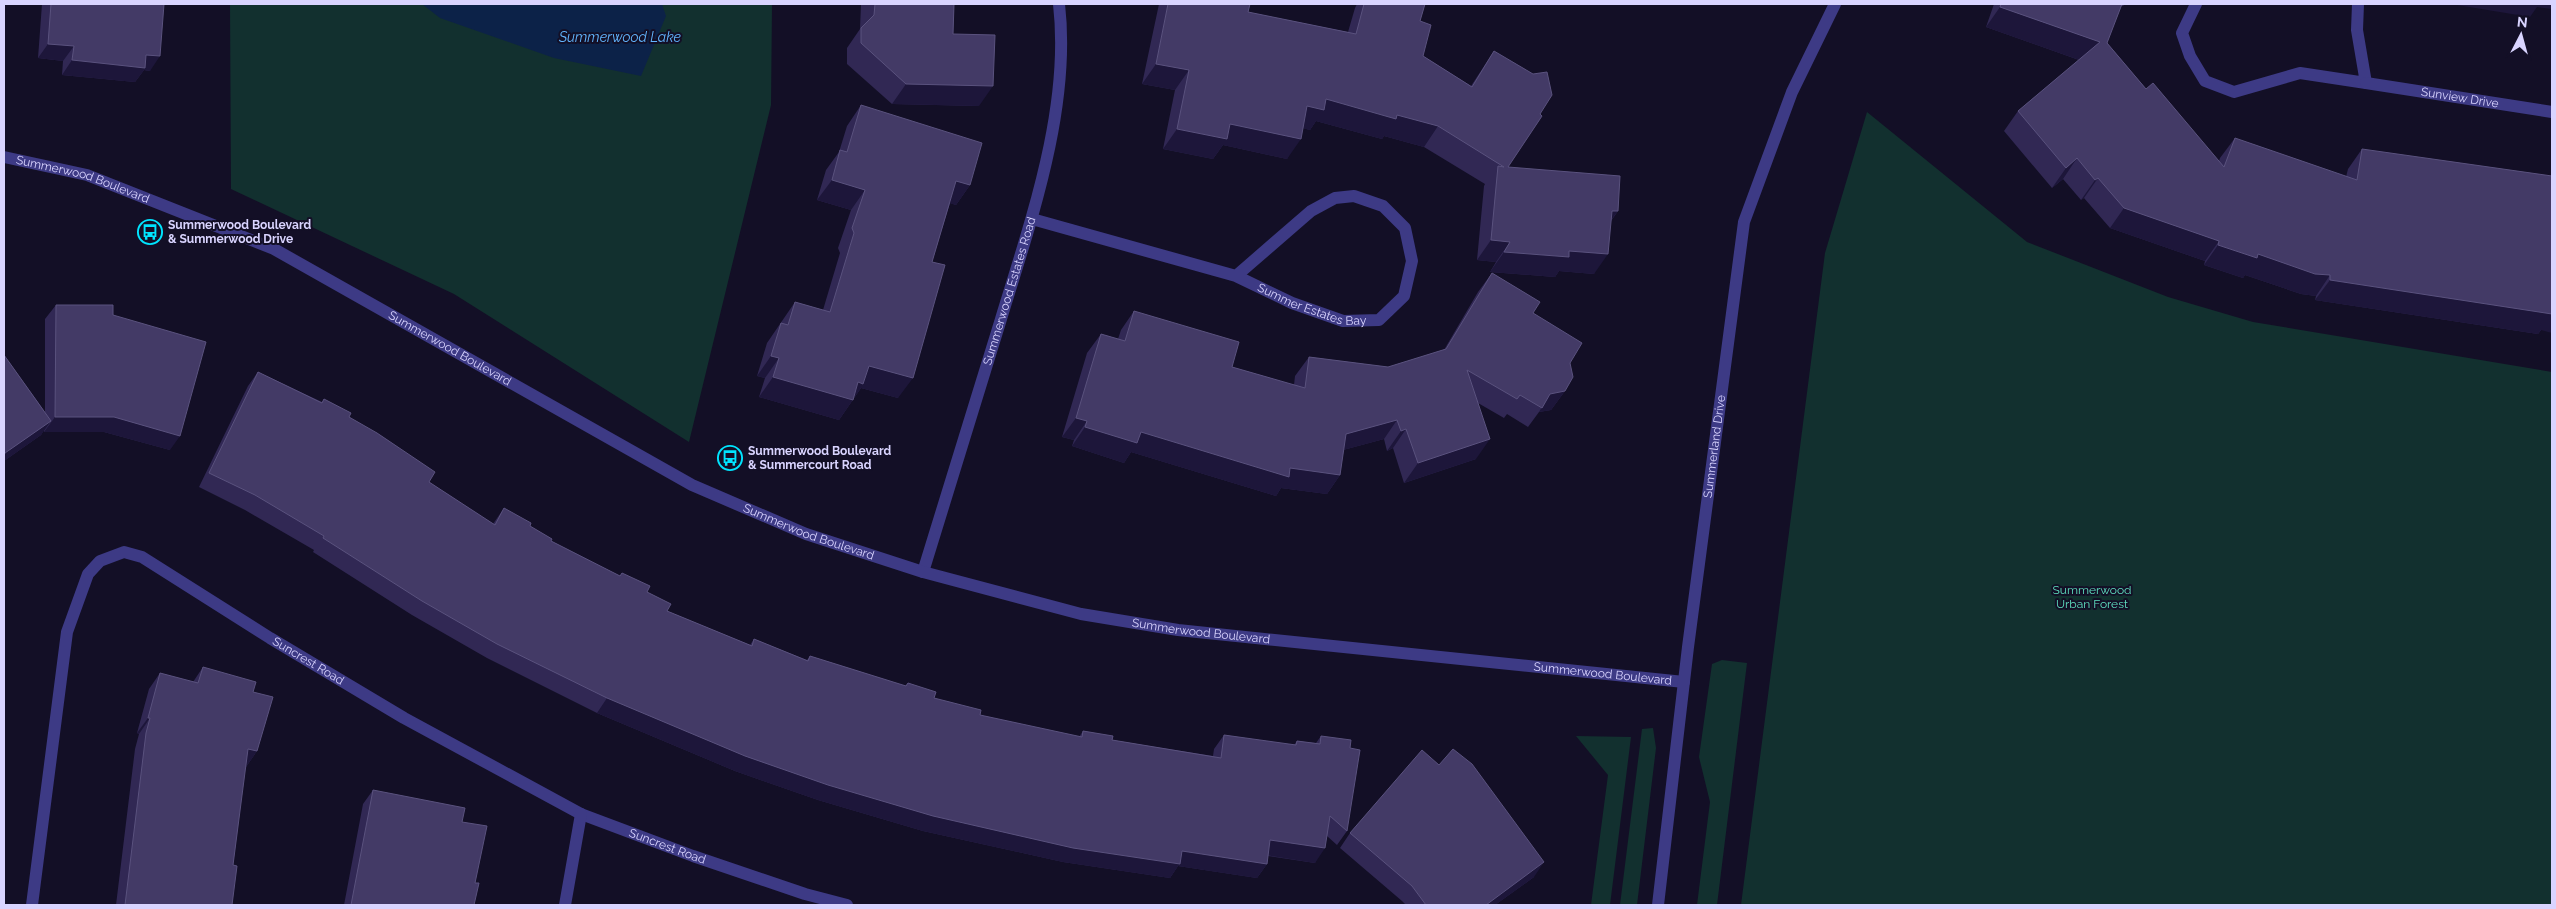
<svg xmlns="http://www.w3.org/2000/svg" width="2556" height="909" font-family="Raleway,sans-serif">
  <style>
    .green { fill: #12302f }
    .water { fill: #0c2248 }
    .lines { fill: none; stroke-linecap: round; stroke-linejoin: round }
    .minor { stroke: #3d3a85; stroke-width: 12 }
    .tertiary { stroke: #3d3a85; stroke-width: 12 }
    .wall { fill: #312854 }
    .shaded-wall { fill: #1d163a }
    .building { fill: #433a66; stroke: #5a527e }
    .labels { text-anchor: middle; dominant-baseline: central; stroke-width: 4; stroke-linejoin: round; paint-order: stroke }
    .street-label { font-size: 12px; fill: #d9d4ff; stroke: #130f26 }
    .poi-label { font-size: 12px; font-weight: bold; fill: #d9d4ff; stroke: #130f26; text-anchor: start }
    .park-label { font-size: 12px; fill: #5fe0c0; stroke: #130f26 }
    .water-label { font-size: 14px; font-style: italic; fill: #62b6ff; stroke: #130f26 }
  </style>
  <rect width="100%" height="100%" fill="#130f26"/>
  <path class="green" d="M230,4H772L771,105L689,442L454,294L231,189Z
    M1867,112L2027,242L2168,297L2253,322L2552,372V905H1741L1825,253Z
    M1722,660L1747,663L1717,905H1697L1710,802L1699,757L1712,664Z
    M1653,728L1656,748L1637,905H1620L1642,729Z
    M1576,736L1631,737L1610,905H1591L1608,775Z"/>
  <path class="water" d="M422,4H662L666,16L641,76L554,58L440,18Z"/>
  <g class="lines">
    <g class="minor">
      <path d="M2196,4L2182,33L2190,56L2205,81L2234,92L2300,73L2366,83L2357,30L2358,4"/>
      <path id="s1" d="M2366,83L2552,112"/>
      <path id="s2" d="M1032,219L1236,276L1292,303L1343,321L1379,320L1404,296L1412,261L1405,228L1383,206L1354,196L1335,198L1311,211L1236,276"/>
      <path id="s3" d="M923,572C949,487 975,403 1001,319C1031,220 1071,108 1059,4"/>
      <path id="s4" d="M32,905L67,632L88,574L100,561L124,552L142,557L270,638L404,718L581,814L693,856L805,894L847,905"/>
      <path d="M565,905L581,814"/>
    </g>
    <g class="tertiary">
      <path id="s5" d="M4,157L87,175L274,249L692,485L806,534L923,572L1081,614L1178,630L1684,682"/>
      <path id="s6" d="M1658,905L1688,647L1744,222L1792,92L1835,4"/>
    </g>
  </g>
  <path class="wall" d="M42,4H164L150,71L144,70L135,82L62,75L63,61L38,58Z
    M861,4H954L953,34L979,106L892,104L847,64V48L860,29Z
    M1159,4H1250L1248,12L1348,32L1355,8L1357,4H1425L1420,21L1423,56L1471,86L1494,51L1540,114L1508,167L1618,211L1611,221L1594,274L1559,271L1555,277L1490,272L1496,262L1477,260L1484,186L1485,184L1424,147L1384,136L1382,139L1316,121L1310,130L1303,128L1287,159L1223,145L1213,159L1163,149L1175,90L1142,84Z
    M1994,4H2125L2123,6H2121L2107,43L2146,89L2219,161L2220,158L2235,138L2346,177L2348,169L2362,149L2541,330L2538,334L2315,300L2316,296L2301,294L2245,275L2243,278L2204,265L2205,261L2110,228L2084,198L2081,200L2063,179L2052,188L2004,131L2018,111L2079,60L1986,27Z
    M861,105L970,185L956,205L950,203L932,262L898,398L861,388L839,420L759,397L765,378L757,376L767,343L795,302L823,310L840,253L838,248L851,210L817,200L826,170L839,152L847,126Z
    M1492,273L1533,313L1570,363L1565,391L1551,410L1539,412L1528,427L1507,414L1504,418L1478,403L1476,459L1404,483L1393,448L1387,451L1384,439L1343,450L1340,475L1327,494L1281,488L1276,496L1131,452L1124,463L1072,446L1074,440L1062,437L1087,353L1101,334L1118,339L1121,330L1134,311L1232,367L1294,385L1295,376L1309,357L1388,367L1444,350L1478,292Z
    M56,305L113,315L170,450L104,432H44V430L41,435L4,461V355L45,412V319Z
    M258,372L322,402L324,399L349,417L429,482L493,524L504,508L551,541L620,576L622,573L647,592L667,611L750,645L754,639L807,660L810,656L905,686L908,683L934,698L980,715L1079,737L1083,731L1112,740L1213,756L1214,749L1224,735L1294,745L1297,741L1316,743L1321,736L1350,748L1347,831L1337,845L1327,836L1315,863L1268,856L1267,864L1257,878L1178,866L1170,878L1063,862L923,831L818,800L735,771L597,713L487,658L412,615L313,552L314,550L245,510L199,487L248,386Z
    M203,667L253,692L257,751L246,767H245L233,865L232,905H116L135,749L139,734L137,733L149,689L160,673L193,682Z
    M1439,765L1534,877L1495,905H1406L1402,901L1340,848L1350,833Z
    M373,790L462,822L475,883L474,905H344L363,804Z"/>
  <path class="shaded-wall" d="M2451,4H2552V9L2537,7L2530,17Z
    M2000,7L2100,42L2085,62L1986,27Z
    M48,44L74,46L63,61L38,58Z
    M146,55L160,56L150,71L144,70L135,82L62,75L72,60Z
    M1156,64L1189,70L1175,90L1142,84Z
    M906,84L993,86L979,106L892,104Z
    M1326,99L1397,115L1438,126L1424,147L1384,136L1382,139L1316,121L1310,130L1293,126L1307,106Z
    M1230,124L1301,139L1287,159L1223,145L1213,159L1163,149L1177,129Z
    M2077,158L2063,179L2052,188L2066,168Z
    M2098,178L2084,198L2081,200L2095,180Z
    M832,180L865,190L851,210L817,200Z
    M956,181L970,185L956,205L942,201Z
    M2124,208L2219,241L2205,261L2110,228Z
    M1612,211H1618L1603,231Z
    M1491,240L1510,242L1496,262L1477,260Z
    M2218,245L2258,254L2330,275L2316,296L2301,294L2245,275L2243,278L2204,265Z
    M1569,251L1608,254L1594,274L1559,271L1555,277L1490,272L1504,252Z
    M2330,280L2552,311V333L2541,330L2538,334L2315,300Z
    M771,356L779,358L765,378L757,376Z
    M869,366L913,378L898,398L861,388L839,420L759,397L773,377Z
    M1565,391L1551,410L1539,412L1550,394Z
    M55,417H114L180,436L170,450L104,432H44Z
    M1076,418L1087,421L1074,440L1062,437Z
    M1397,420L1384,439L1332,453L1346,434Z
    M51,421L41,435L4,461V455L5,453Z
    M1085,427L1141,432L1290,468L1340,475L1327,494L1281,488L1276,496L1131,452L1124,463L1072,446Z
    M1406,429L1393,448L1387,451L1401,431Z
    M1490,439L1476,459L1404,483L1418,463Z
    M607,698L1182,851L1267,864L1257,878L1178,866L1170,878L1063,862L923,831L818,800L735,771L597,713Z
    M148,718H150L139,734L137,733Z
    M248,749L257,751L246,767L237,764Z
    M1270,840L1325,848L1315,863L1260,854Z
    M1544,862L1534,877L1495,905H1486Z"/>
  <path class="building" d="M51,4H164L160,56L146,55L145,68L72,60L74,46L48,44Z
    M875,4H954L953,34L995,35L993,86L906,84L861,43V28L874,15Z
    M1168,4H1250L1248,12L1356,34L1364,4H1425L1420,21L1431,25L1423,56L1472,87L1494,51L1533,74L1547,72L1552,95L1540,114L1542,116L1508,167L1620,176L1618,211H1612L1608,254L1569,251V257L1504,252L1510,242L1491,240L1498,166L1504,167L1438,126L1397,115L1396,119L1326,99L1324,110L1307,106L1301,139L1230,124L1227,139L1177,129L1189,70L1156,64Z
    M2001,4H2122L2107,43L2146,89L2153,83L2224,167L2235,138L2357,180L2362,149L2552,176V314L2330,280V275L2315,274L2258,254L2257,258L2218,245L2219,241L2124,208L2098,178L2095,180L2077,158L2066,168L2018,111L2100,42L2000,7Z
    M861,105L982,143L970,185L956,181L932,262L945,265L913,378L869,366L863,384L858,382L853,400L773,377L779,358L771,356L781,323L788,325L795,302L830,312L854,233L852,228L865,190L832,180L840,150L847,152Z
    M1492,273L1540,302L1533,313L1582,343L1570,363L1573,377L1565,391L1550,394L1542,408L1520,395L1517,399L1467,370L1490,439L1418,463L1406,429L1401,431L1397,420L1346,434L1340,475L1290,468L1289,477L1141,432L1137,443L1085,427L1087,421L1076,418L1101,334L1125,341L1134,311L1239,342L1232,367L1305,388L1309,357L1388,367L1446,349Z
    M56,305H113V315L206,342L180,436L114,417H55Z
    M4,355L51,421L5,453L4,455Z
    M258,372L322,403L324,399L351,413L349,417L377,433L435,472L429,482L495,525L504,508L531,523L530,526L552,539L551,541L620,576L622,573L650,586L647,592L671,604L667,611L752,646L754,639L808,661L810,656L906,686L908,683L936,692L934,698L981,710L980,715L1082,737L1083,731L1113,736L1112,740L1221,758L1224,735L1296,745L1297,741L1320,744L1321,736L1351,740L1350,748L1360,750L1347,831L1330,816L1325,848L1270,840L1267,864L1182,851L1180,864L1073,848L933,816L828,785L745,756L607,698L497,644L422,601L323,538L324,536L255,495L209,473Z
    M203,667L256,682L253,692L273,697L257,751L248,749L233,865L237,866L232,905H125L146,733L150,718H148L160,673L198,683Z
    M1453,749L1472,764L1544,862L1486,905H1426L1412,886L1350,833L1422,750L1439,765Z
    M373,790L465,808L462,822L487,826L475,883H479L474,905H351Z"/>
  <defs>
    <symbol id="bus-ring" viewBox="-11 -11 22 22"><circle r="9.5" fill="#130f26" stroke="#00e5ff" stroke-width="1.5"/><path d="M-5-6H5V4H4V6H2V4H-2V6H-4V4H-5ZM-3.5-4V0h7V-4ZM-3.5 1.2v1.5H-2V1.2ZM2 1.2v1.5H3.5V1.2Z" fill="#00e5ff"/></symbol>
  </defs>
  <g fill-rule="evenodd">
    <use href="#bus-ring" x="136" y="218" width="28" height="28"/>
    <use href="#bus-ring" x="716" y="444" width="28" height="28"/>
  </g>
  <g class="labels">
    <g class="street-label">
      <text stroke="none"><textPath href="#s1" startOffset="95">Sunview Drive</textPath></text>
      <text stroke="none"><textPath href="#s5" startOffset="82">Summerwood Boulevard</textPath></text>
      <text stroke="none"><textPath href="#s3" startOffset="294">Summerwood Estates Road</textPath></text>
      <text stroke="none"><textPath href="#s2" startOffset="294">Summer Estates Bay</textPath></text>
      <text stroke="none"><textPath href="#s5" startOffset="488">Summerwood Boulevard</textPath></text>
      <text stroke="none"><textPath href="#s6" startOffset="462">Summerland Drive</textPath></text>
      <text stroke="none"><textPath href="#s5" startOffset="892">Summerwood Boulevard</textPath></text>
      <text stroke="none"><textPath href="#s5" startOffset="1298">Summerwood Boulevard</textPath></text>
      <text stroke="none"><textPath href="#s4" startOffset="595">Suncrest Road</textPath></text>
      <text stroke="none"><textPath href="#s5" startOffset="1702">Summerwood Boulevard</textPath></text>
      <text stroke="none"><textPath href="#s4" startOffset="1000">Suncrest Road</textPath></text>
    </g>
    <g class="poi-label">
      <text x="168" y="225">Summerwood Boulevard<tspan x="168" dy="14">&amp; Summerwood Drive</tspan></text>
      <text x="748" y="451">Summerwood Boulevard<tspan x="748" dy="14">&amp; Summercourt Road</tspan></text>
    </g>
    <g class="park-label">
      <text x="2092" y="590">Summerwood<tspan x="2092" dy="14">Urban Forest</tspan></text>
    </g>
    <g class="water-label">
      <text x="620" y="37">Summerwood Lake</text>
    </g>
  </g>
  <rect width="2556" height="909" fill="none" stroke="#d9d4ff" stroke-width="10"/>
  <g transform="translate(2521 35) rotate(6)" stroke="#130f26" stroke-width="4" paint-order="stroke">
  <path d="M0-4L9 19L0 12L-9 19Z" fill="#d9d4ff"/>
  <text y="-8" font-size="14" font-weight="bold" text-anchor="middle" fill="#d9d4ff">N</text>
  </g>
</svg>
